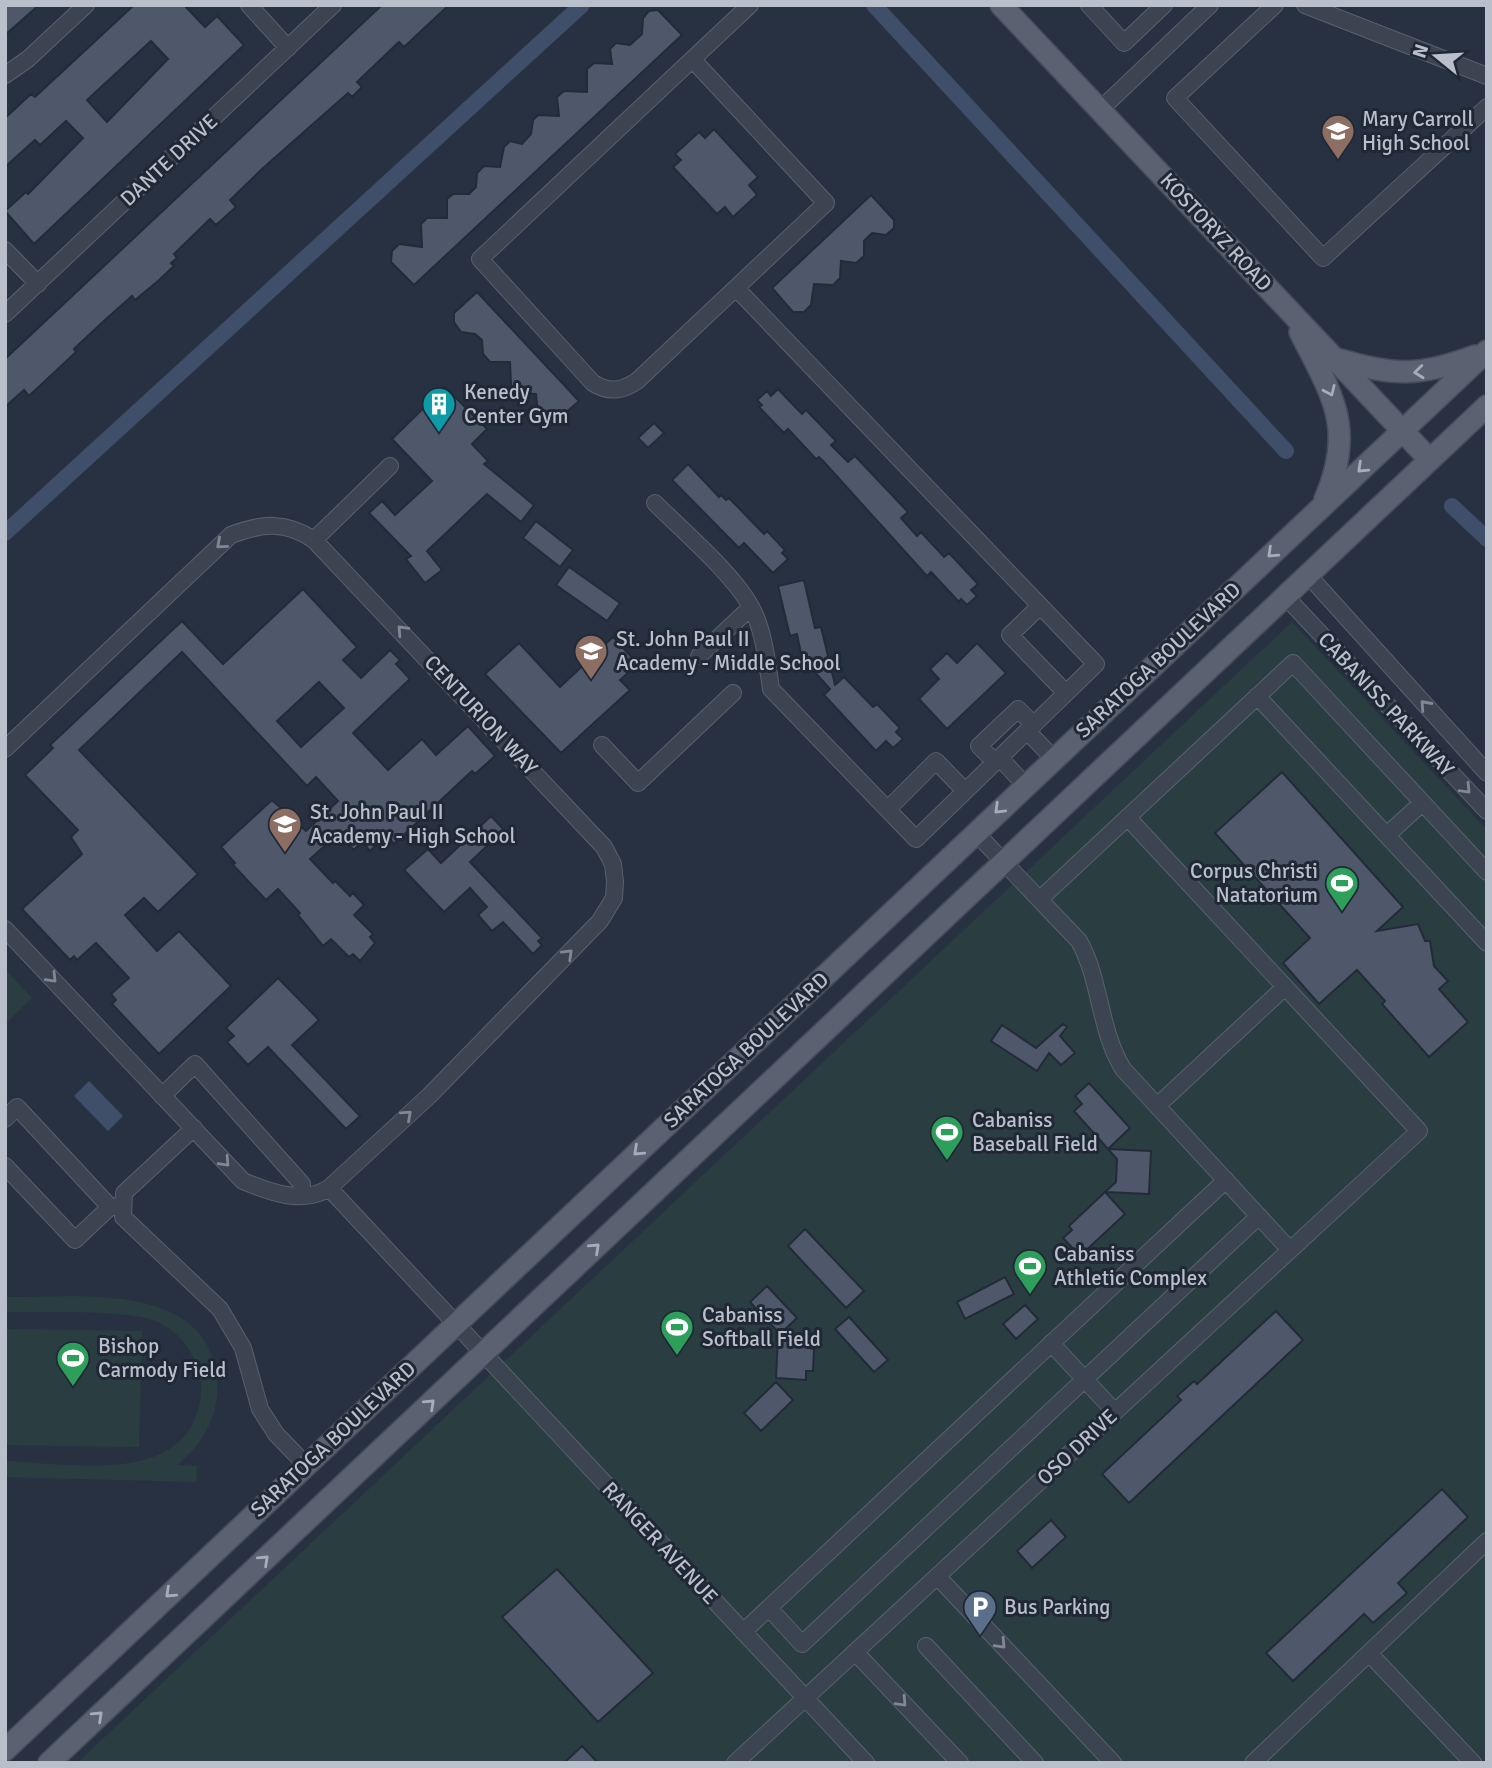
<svg xmlns="http://www.w3.org/2000/svg" width="1492" height="1768" font-family="Signika,sans-serif">
  <style>
    .green { fill: #2a3e42 }
    .water { fill: #3f4e69 }
    .lines { fill: none; stroke-linecap: round; stroke-linejoin: round }
    .canal { stroke: #3f4e69; stroke-width: 16 }
    .building { fill: #4e586a; stroke: #232a38; stroke-width: 2; fill-rule: evenodd }
    .minor-casing { stroke: #5a616e; stroke-width: 18 }
    .major-casing { stroke: #464c5a; stroke-width: 24 }
    .minor { stroke: #3c4351; stroke-width: 16 }
    .major { stroke: #5a6271; stroke-width: 21 }
    .oneway { stroke: #a6acb9 }
    .oneway2 { stroke: #818794 }
    .labels { text-anchor: middle; dominant-baseline: central; stroke-width: 6; stroke-linejoin: round; paint-order: stroke }
    .poi-label { font-size: 21px; fill: #b9bfcb; stroke: #202836; text-anchor: start }
    .street-label { font-size: 21px; fill: #b9bfcb; stroke: #202836 }
  </style>
  <rect width="100%" height="100%" fill="#283141"/>
  <path class="green" d="M1292,622L1487,830V1763H77Z
    M5,969L32,998L5,1024Z
    M5,1297C77,1298 210,1279 217,1382C219,1417 203,1444 177,1465L197,1466L196,1482L5,1477V1461C62,1463 163,1483 193,1423C200,1409 203,1392 200,1377C195,1352 178,1330 155,1321C124,1309 42,1313 5,1312Z
    M5,1329L142,1331L139,1447L5,1445Z"/>
  <path class="water" d="M89,1081L123,1116L108,1131L74,1096Z"/>
  <g class="lines">
    <path class="canal" d="M874,5L1286,451
      M1452,506L1487,539
      M5,533L582,5"/>
  </g>
  <path class="building" d="M5,5H39L5,35Z
    M134,5H184L205,27L217,16L244,45L34,244L5,211L26,192L28,194L83,138L66,121L40,145L35,140L5,167V118L31,94L35,97ZM151,41L168,59L107,122L87,100Z
    M382,5H449L404,47L399,42L357,82L362,87L352,97L348,93L262,169L230,200L236,207L216,225L210,219L174,254L177,258L171,263L174,266L158,281L135,300L132,296L106,319L74,349L76,352L29,396L24,390L5,407V359Z
    M658,10L682,35L414,285L391,262L392,251L399,244L422,247L421,224L427,218H447V199L453,194H469L476,187L477,173L484,166L500,167L504,147L510,141L522,144L531,134L533,120L538,115L559,116L557,97L564,91L587,92V69L594,63L612,64L610,49L616,43L630,45L642,34L643,18L649,11Z
    M714,129L758,177L749,185L757,195L733,217L725,207L717,214L673,167L681,160L675,154L699,132L705,138Z
    M871,195L894,220V228L886,235L872,233L864,241V256L856,263L841,261L840,278L833,285L814,284L811,305L804,312H793L772,288Z
    M477,292L579,401L554,423L538,414L536,394L518,393L511,385L510,362H490L483,354L482,340L475,334L461,332L454,322V313Z
    M445,387L487,429L472,444L488,461L484,464L534,505L521,522L487,494L427,551L442,570L425,583L406,559L411,556L369,513L382,501L395,515L432,481L392,439Z
    M778,389L802,414L806,410L836,441L831,445L848,462L855,456L908,512L901,518L917,536L921,532L944,557L949,553L978,584L971,590L977,596L967,605L961,599L959,602L931,572L927,576L824,462L819,457L816,459L788,429L784,433L759,407L762,405L757,400L767,391L771,396Z
    M654,423L664,433L648,448L638,438Z
    M688,464L719,497L721,495L726,500L729,498L764,534L767,531L785,550L782,553L788,559L773,573L744,543L739,548L672,480Z
    M536,521L573,550L560,567L523,538Z
    M569,567L620,603L607,621L556,585Z
    M804,580L815,628L821,627L835,685L844,677L873,707L877,704L900,728L896,732L903,739L893,748L886,741L876,751L824,695L830,689L814,671L805,673L797,634L790,636L778,586Z
    M303,589L357,647L343,660L361,678L390,650L400,660L396,664L410,679L353,733L388,770L422,739L436,755L468,726L495,756L475,774L472,771L394,844L386,835L370,851L362,842L354,850L338,834L310,859L333,883L335,881L350,896L353,893L364,905L354,915L373,934L370,937L375,943L360,961L353,954L349,957L331,939L323,946L298,915L300,913L278,889L266,900L233,865L235,863L221,847L272,800L306,831L338,801L316,777L307,786L182,652L79,750L198,874L158,912L144,898L125,915L157,951L179,931L231,986L159,1054L112,1004L116,1000L111,994L129,978L96,943L77,960L74,956L70,960L22,909L82,854L71,837L78,830L25,775L53,748L50,745L182,621L223,664ZM319,682L344,708L301,747L277,721Z
    M613,637L638,664L620,680L630,690L561,753L485,674L519,643L560,687Z
    M977,643L1006,673L947,729L919,699L939,679L930,669L947,653L957,663Z
    M1282,772L1403,907L1377,931L1418,924L1425,941H1430L1434,966L1448,981L1439,989L1468,1022L1429,1057L1382,1004L1385,1001L1357,970L1319,1004L1283,963L1310,938L1215,833Z
    M491,816L504,830L470,862L542,938L538,941L542,945L533,954L503,922L492,931L478,915L487,907L470,888L444,912L404,870L428,849L441,863Z
    M278,978L319,1020L292,1045L360,1116L346,1129L268,1047L248,1065L227,1042L234,1036L226,1028Z
    M1063,1024L1067,1027L1060,1036L1075,1053L1061,1065L1049,1053L1037,1071L991,1041L1002,1025L1036,1048Z
    M1089,1083L1130,1128L1108,1149L1074,1111L1082,1104L1075,1096Z
    M1108,1149L1151,1151L1149,1194L1105,1192L1116,1182L1117,1159Z
    M1105,1192L1125,1214L1080,1256L1063,1238L1072,1230L1069,1226Z
    M805,1229L864,1291L846,1308L788,1246Z
    M1005,1277L1014,1294L965,1319L957,1302Z
    M767,1286L797,1318L780,1334L750,1302Z
    M1025,1305L1038,1319L1016,1339L1003,1324Z
    M1276,1311L1303,1340L1129,1503L1102,1474L1181,1400L1177,1396L1194,1381L1197,1384Z
    M849,1317L888,1360L874,1372L835,1329Z
    M778,1337L808,1339V1348L814,1349L813,1371H806V1380L776,1378Z
    M776,1382L793,1400L761,1431L744,1413Z
    M1442,1489L1468,1517L1398,1583L1407,1593L1373,1623L1364,1614L1293,1681L1266,1653Z
    M1051,1520L1066,1537L1032,1568L1017,1551Z
    M557,1569L653,1673L598,1722L502,1617Z
    M582,1746L598,1763H564Z"/>
  <g class="lines">
    <defs>
      <path id="minor" d="M249,5L288,48
        M1089,5L1124,43L1164,5
        M1275,5L1175,98L1323,258L1487,107
        M1305,5L1487,76
        M693,60L826,203L637,381C622,391 609,393 593,383L480,259L750,5
        M5,75L28,59L86,5
        M1100,110L1210,5
        M5,250L38,284
        M5,314L333,5
        M655,503C684,532 731,572 750,605C764,629 767,662 771,689L916,839L1096,664L736,288
        M314,540L390,466
        M1308,575L1487,773
        M1285,596L1487,811
        M1040,606L1010,635L1066,693
        M699,656L751,607
        M1257,696L1487,943
        M1027,731L1053,758
        M602,745L638,783L733,693
        M5,749L231,535C262,523 286,521 314,540L604,847L613,864L615,882L614,898L600,921L429,1096L329,1188C303,1205 269,1192 243,1181L5,929
        M1000,758L1025,785
        M995,762L979,746L1018,709L1034,725
        M888,809L936,761L965,791
        M976,833L1079,941C1101,980 1099,1030 1123,1069L1290,1250
        M1387,835L1422,803
        M1040,899L1293,663L1487,872
        M162,1096L195,1064L302,1184L301,1196
        M1157,1106L1285,987
        M5,1119L17,1107L110,1207
        M194,1128L124,1193L123,1217L220,1309L243,1348L260,1409L276,1434L306,1465
        M5,1166L75,1240L110,1207L121,1206
        M329,1188L866,1763
        M1051,1343L1115,1412
        M937,1576L1113,1763
        M769,1608L802,1644L1259,1216
        M743,1632L1226,1180
        M926,1646L1035,1763
        M855,1652L960,1763
        M1369,1653L1473,1763
        M735,1763L1419,1131L1128,818
        M1253,1763L1487,1541"/>
      <path id="major" d="M1001,5L1430,460
        M1300,332C1332,395 1356,428 1325,499
        M1337,359C1395,376 1418,377 1475,356
        M5,1750L1487,351
        M49,1763L1487,406"/>
    </defs>
    <use href="#minor" class="minor-casing"/>
    <use href="#major" class="major-casing"/>
    <use href="#minor" class="minor"/>
    <use href="#major" class="major"/>
  </g>
  <defs><path id="oneway-chevron" d="M-2-3.5L2.5 0L-2 3.5" fill="none" stroke-width="1.6" stroke-linecap="round" stroke-linejoin="round" transform="scale(1.75)"/></defs>
  <g class="oneway">
    <use href="#oneway-chevron" transform="translate(1419 372) rotate(174)"/>
    <use href="#oneway-chevron" transform="translate(1330 391) rotate(66)"/>
    <use href="#oneway-chevron" transform="translate(1362 468) rotate(137)"/>
    <use href="#oneway-chevron" transform="translate(1272 553) rotate(137)"/>
    <use href="#oneway-chevron" transform="translate(999 809) rotate(136)"/>
    <use href="#oneway-chevron" transform="translate(638 1151) rotate(137)"/>
    <use href="#oneway-chevron" transform="translate(595 1248) rotate(-43)"/>
    <use href="#oneway-chevron" transform="translate(430 1404) rotate(-43)"/>
    <use href="#oneway-chevron" transform="translate(264 1560) rotate(-43)"/>
    <use href="#oneway-chevron" transform="translate(170 1593) rotate(137)"/>
    <use href="#oneway-chevron" transform="translate(98 1716) rotate(-43)"/>
  </g>
  <g class="oneway2">
    <use href="#oneway-chevron" transform="translate(221 544) rotate(139)"/>
    <use href="#oneway-chevron" transform="translate(402 630) rotate(-133)"/>
    <use href="#oneway-chevron" transform="translate(1425 705) rotate(-132)"/>
    <use href="#oneway-chevron" transform="translate(1466 789) rotate(47)"/>
    <use href="#oneway-chevron" transform="translate(568 954) rotate(-44)"/>
    <use href="#oneway-chevron" transform="translate(52 978) rotate(46)"/>
    <use href="#oneway-chevron" transform="translate(407 1115) rotate(-42)"/>
    <use href="#oneway-chevron" transform="translate(225 1162) rotate(47)"/>
    <use href="#oneway-chevron" transform="translate(1001 1644) rotate(47)"/>
    <use href="#oneway-chevron" transform="translate(902 1702) rotate(47)"/>
  </g>
  <defs>
    <symbol id="school-pin" viewBox="-11 -11 22 30"><path d="M0 17L-7.5 6A9.5 9.5 0 1 1 7.5 6Z" fill="#8d6e63" stroke="#202836"/><path d="M0-5L7-2L0 1L-7-2ZM-4 1L0 2.5L4 1V4Q0 6-4 4Z" fill="#fff"/></symbol>
    <symbol id="building-pin" viewBox="-11 -11 22 30"><path d="M0 17L-7.5 6A9.5 9.5 0 1 1 7.5 6Z" fill="#0f9aa8" stroke="#202836"/><path d="M-4-6H4V6H1V3H-1V6H-4ZM-2.5-4.3h1.7v1.8h-1.7ZM.8-4.3h1.7v1.8H.8ZM-2.5-1h1.7V.8h-1.7ZM.8-1h1.7V.8H.8Z" fill="#fff"/></symbol>
    <symbol id="stadium-pin" viewBox="-11 -11 22 30"><path d="M0 17L-7.5 6A9.5 9.5 0 1 1 7.5 6Z" fill="#2e9e5b" stroke="#202836"/><path d="M0-5a6.5 5 0 1 0 0 10a6.5 5 0 1 0 0-10ZM-3.5-1.8h7v3.6h-7Z" fill="#fff"/></symbol>
    <symbol id="parking-pin" viewBox="-11 -11 22 30"><path d="M0 17L-7.5 6A9.5 9.5 0 1 1 7.5 6Z" fill="#5c6f8a" stroke="#202836"/><path d="M-3.5-5.5H1a3.5 3.5 0 0 1 0 7H-1V5.5H-3.5ZM-1-3.4V-.6H.8a1.4 1.4 0 0 0 0-2.8Z" fill="#fff"/></symbol>
  </defs>
  <g fill-rule="evenodd">
    <use href="#school-pin" x="1319" y="112" width="38" height="52"/>
    <use href="#building-pin" x="420" y="385" width="38" height="52"/>
    <use href="#school-pin" x="572" y="632" width="38" height="52"/>
    <use href="#school-pin" x="266" y="805" width="38" height="52"/>
    <use href="#stadium-pin" x="1323" y="864" width="38" height="52"/>
    <use href="#stadium-pin" x="928" y="1113" width="38" height="52"/>
    <use href="#stadium-pin" x="1011" y="1247" width="38" height="52"/>
    <use href="#stadium-pin" x="658" y="1308" width="38" height="52"/>
    <use href="#stadium-pin" x="54" y="1339" width="38" height="52"/>
    <use href="#parking-pin" x="961" y="1588" width="38" height="52"/>
  </g>
  <g class="labels">
    <g class="poi-label">
      <text x="1362" y="119">Mary Carroll<tspan x="1362" dy="24">High School</tspan></text>
      <text x="464" y="392">Kenedy<tspan x="464" dy="24">Center Gym</tspan></text>
      <text x="616" y="639">St. John Paul II<tspan x="616" dy="24">Academy - Middle School</tspan></text>
      <text x="310" y="812">St. John Paul II<tspan x="310" dy="24">Academy - High School</tspan></text>
      <text x="1318" y="871" text-anchor="end">Corpus Christi<tspan x="1318" dy="24">Natatorium</tspan></text>
      <text x="972" y="1120">Cabaniss<tspan x="972" dy="24">Baseball Field</tspan></text>
      <text x="1054" y="1254">Cabaniss<tspan x="1054" dy="24">Athletic Complex</tspan></text>
      <text x="702" y="1315">Cabaniss<tspan x="702" dy="24">Softball Field</tspan></text>
      <text x="98" y="1346">Bishop<tspan x="98" dy="24">Carmody Field</tspan></text>
      <text x="1004" y="1607">Bus Parking</text>
    </g>
    <g class="street-label">
      <text transform="translate(169 160) rotate(-43)">DANTE DRIVE</text>
      <text transform="translate(1216 232) rotate(47)">KOSTORYZ ROAD</text>
      <text transform="translate(1158 660) rotate(-43)">SARATOGA BOULEVARD</text>
      <text transform="translate(1386 704) rotate(47)">CABANISS PARKWAY</text>
      <text transform="translate(481 715) rotate(47)">CENTURION WAY</text>
      <text transform="translate(746 1050) rotate(-43)">SARATOGA BOULEVARD</text>
      <text transform="translate(333 1439) rotate(-43)">SARATOGA BOULEVARD</text>
      <text transform="translate(1077 1447) rotate(-43)">OSO DRIVE</text>
      <text transform="translate(660 1543) rotate(47)">RANGER AVENUE</text>
    </g>
  </g>
  <rect width="1492" height="1768" fill="none" stroke="#b9bfcb" stroke-width="14"/>
  <g transform="translate(1436 56) rotate(288)" stroke="#202836" stroke-width="5" paint-order="stroke">
  <path d="M0-5L12 26L0 18L-12 26Z" fill="#b9bfcb"/>
  <text y="-10" font-size="19" font-weight="bold" text-anchor="middle" fill="#b9bfcb">N</text>
  </g>
</svg>
